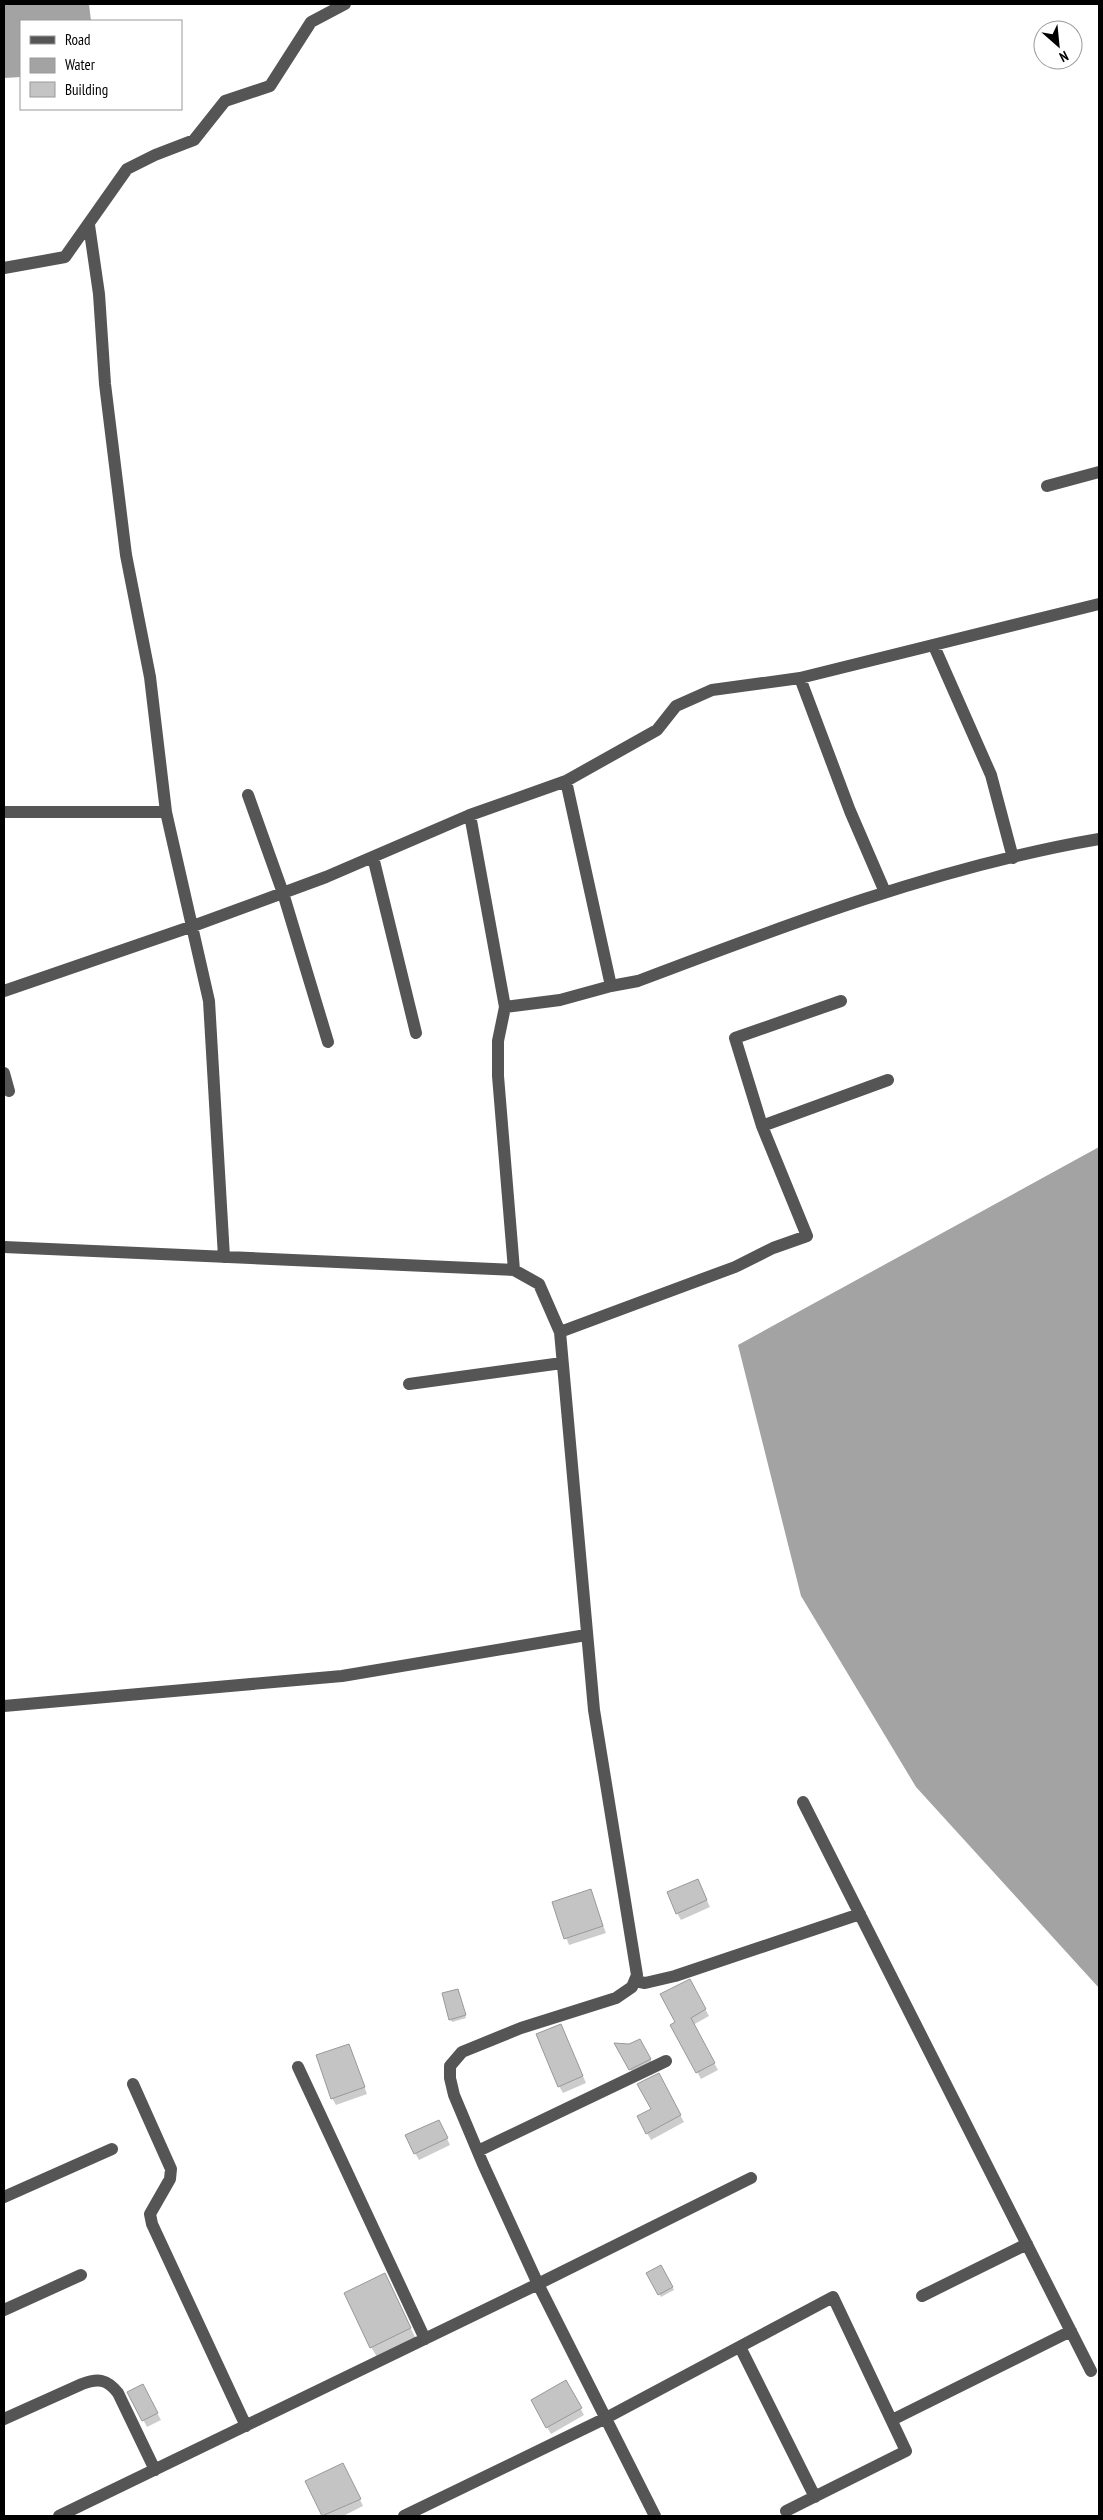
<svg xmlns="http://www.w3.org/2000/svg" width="1103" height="2520" font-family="'PT Sans Narrow',sans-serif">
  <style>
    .water { fill: #a3a3a3 }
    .shadow { fill: #0003 }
    .building { fill: #c4c4c4; stroke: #999 }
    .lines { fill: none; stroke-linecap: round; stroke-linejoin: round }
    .minor { stroke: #555; stroke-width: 12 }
  </style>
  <rect width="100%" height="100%" fill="#fff"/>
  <path class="water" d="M4,4H89L91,21H21V77L4,78Z
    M1099,1147V1988L916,1787L801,1596L738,1345Z"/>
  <path class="shadow" d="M701,1887L710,1907L681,1920L677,1913Z
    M590,1891L606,1933L569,1945L553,1903Z
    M690,1981L709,2016L693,2025L718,2070L701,2079L671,2025L677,2023Z
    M458,1990L466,2018L452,2022L450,2019Z
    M561,2025L586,2083L563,2093L559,2086Z
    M639,2040L652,2062L632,2072L616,2044L630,2045Z
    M349,2045L367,2094L336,2105L332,2098Z
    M658,2075L684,2122L651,2140L638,2117L652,2110Z
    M442,2128L450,2145L419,2160L415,2153Z
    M660,2267L674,2290L661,2297L648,2273Z
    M385,2275L416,2339L377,2357L371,2347Z
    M566,2382L584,2415L551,2434L532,2401Z
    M146,2392L161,2420L147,2427L129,2393Z
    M346,2471L363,2506L343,2516H324L307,2482Z"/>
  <path class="building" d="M698,1879L707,1900L676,1914L667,1892Z
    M591,1889L603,1926L564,1939L552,1902Z
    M690,1979L706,2009L691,2018L715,2063L696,2073L670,2025L675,2022L660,1994Z
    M458,1989L466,2015L449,2020L442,1993Z
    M561,2024L583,2076L558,2087L536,2034Z
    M640,2039L651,2059L629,2070L614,2043L629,2044Z
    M349,2044L365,2087L331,2099L316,2055Z
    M659,2073L681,2115L646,2134L637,2116L651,2109L637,2084Z
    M439,2120L448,2138L414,2154L405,2135Z
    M661,2265L673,2287L658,2295L646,2273Z
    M385,2273L411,2328L370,2348L344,2293Z
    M566,2380L582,2408L546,2428L531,2400Z
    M143,2384L158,2413L142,2421L127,2392Z
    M343,2463L361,2499L322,2516L305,2481Z"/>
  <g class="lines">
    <path class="minor" d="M89,225L99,294L105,384L126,555L150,677L166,812L209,1001L224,1257
      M4,268L65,257L127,169L155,155L194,140L225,101L270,86L311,22L345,4
      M1047,486L1099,472
      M934,646L991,775L1013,858
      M800,678L850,811L885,892
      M566,781L611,986L638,981C788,924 941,866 1099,839
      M248,795L283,893L328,1042
      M4,812H166
      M470,815L505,1007L498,1041V1076L514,1270
      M373,857L416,1033
      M4,991L193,926L326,877L470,815L566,781L657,730L676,706L712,690L800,678L1099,604
      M505,1007L560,1000L611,986
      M4,1073L9,1091
      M762,1126L888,1080
      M4,1247L514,1270L539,1284L560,1332L594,1710L637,1975L632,1987L616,1998L521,2028L462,2052L450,2066V2078L454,2095L483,2164L538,2284L655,2516
      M560,1332L735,1267L773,1248L807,1236L762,1126L735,1038L841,1001
      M409,1384L562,1363
      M4,1706L342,1676L586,1635
      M803,1802L1091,2371
      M635,1981L645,1983L675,1976L860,1914
      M298,2067L425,2339
      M133,2084L171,2169L170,2179L150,2214L152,2224L246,2426
      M478,2151L666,2061
      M4,2197L112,2149
      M922,2296L1027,2244
      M4,2310L81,2275
      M740,2347L815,2497
      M4,2419L82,2384C98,2378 107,2379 118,2393L155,2470
      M892,2420L1071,2331
      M59,2516L538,2284L751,2178
      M404,2516L606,2418L833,2297L906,2451L786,2511"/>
  </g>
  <rect width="1103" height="2520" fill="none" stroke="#000000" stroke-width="10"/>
  <rect x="20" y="20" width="162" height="90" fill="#ffffff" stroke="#999999"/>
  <rect x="30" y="36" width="25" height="8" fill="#555555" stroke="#999999"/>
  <text x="65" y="45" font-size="15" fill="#000000">Road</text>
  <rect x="30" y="58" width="25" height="15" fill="#a3a3a3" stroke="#999999"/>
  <text x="65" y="70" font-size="15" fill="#000000">Water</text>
  <rect x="30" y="82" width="25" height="15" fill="#c4c4c4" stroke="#999999"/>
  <text x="65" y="95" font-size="15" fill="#000000">Building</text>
  <g transform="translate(1058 45) rotate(153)"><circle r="24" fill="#ffffff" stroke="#999999"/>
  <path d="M0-4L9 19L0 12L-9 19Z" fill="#000000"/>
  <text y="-8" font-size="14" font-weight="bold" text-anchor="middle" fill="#000000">N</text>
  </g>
</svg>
